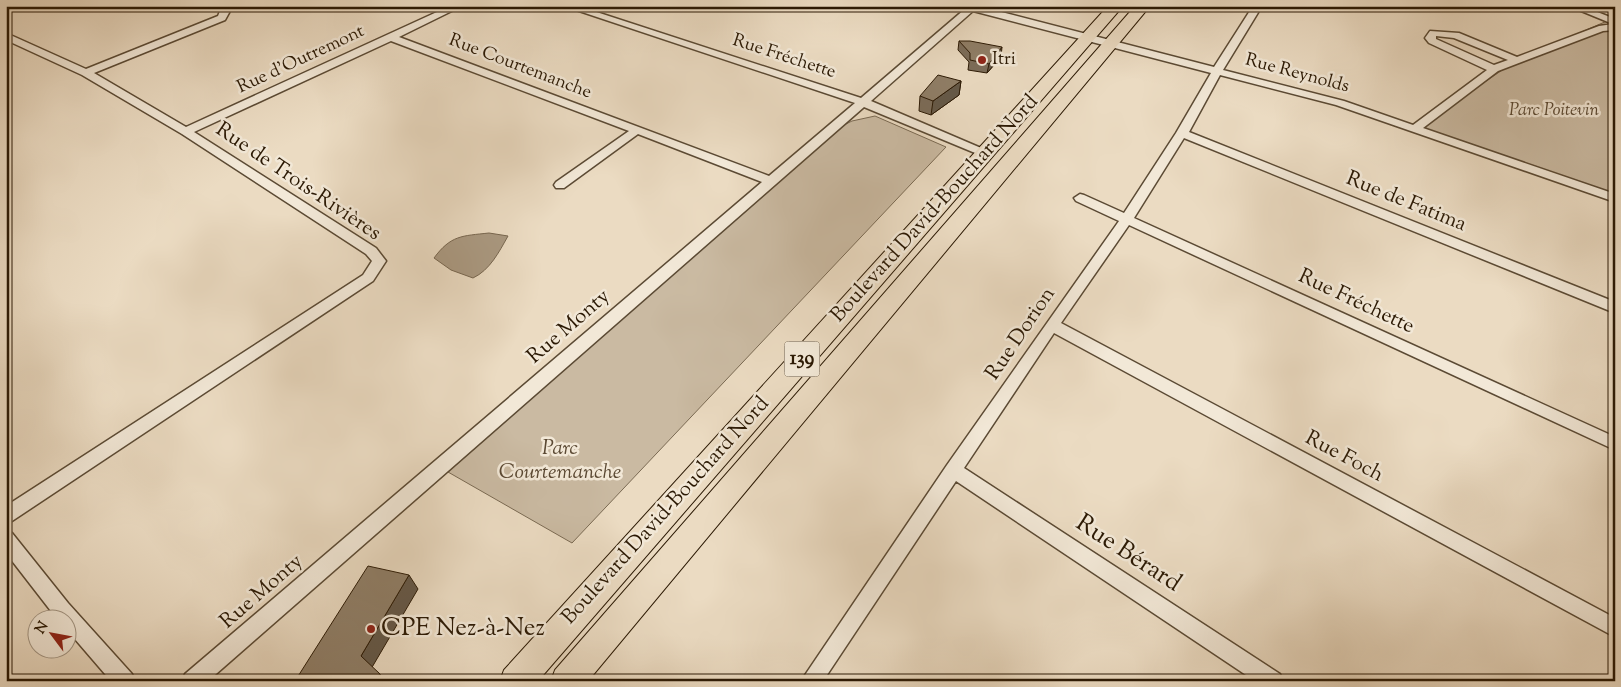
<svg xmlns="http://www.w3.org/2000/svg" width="1621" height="687" font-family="'Sorts Mill Goudy',serif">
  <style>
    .green { fill: #cabaa2; stroke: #7a6a53 }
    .water { fill: #aa9981; stroke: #77664f }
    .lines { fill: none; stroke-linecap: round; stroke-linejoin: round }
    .minor-casing { stroke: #5b4a34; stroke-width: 3 }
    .trunk-casing { stroke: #2b1904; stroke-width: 2 }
    .minor { fill: #f2e8d7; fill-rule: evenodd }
    .trunk { fill: #ebdbc2; fill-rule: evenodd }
    .wall { fill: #7b6c59; stroke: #2b1904 }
    .shaded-wall { fill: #645848; stroke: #2b1904 }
    .building { fill: #8f7e67; stroke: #2b1904 }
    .poi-dot { fill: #8f2418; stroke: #f2e8d7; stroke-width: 2 }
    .labels { text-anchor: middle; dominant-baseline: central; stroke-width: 5; stroke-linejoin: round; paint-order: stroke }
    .far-street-label { font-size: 18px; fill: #2b1904; stroke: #f2e8d7 }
    .far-poi-label { font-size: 18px; fill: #2b1904; stroke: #f2e8d7; text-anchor: start }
    .far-park-label { font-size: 18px; font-style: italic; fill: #5b4933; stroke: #f2e8d7 }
    .shield { fill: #f2e8d7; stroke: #675743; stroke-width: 1 }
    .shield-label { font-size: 20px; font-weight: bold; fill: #2b1904 }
    .street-label { font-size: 21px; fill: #2b1904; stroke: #f2e8d7 }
    .park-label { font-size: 21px; font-style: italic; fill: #5b4933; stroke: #f2e8d7 }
    .near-street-label { font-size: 25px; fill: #2b1904; stroke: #f2e8d7 }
    .near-poi-label { font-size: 25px; fill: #2b1904; stroke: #f2e8d7; text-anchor: start }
  </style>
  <rect width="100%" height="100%" fill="#ebdbc2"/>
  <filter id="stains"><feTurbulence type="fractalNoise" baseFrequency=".004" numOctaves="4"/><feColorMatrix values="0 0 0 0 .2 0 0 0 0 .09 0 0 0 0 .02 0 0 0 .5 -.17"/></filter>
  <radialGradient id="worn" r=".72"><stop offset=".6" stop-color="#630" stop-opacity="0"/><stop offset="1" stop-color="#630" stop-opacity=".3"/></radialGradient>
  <path class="green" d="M1607,21H1615V196L1417,128L1517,60Z
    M875,116L946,147L572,543L448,472L838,128L852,121Z"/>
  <path class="water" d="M489,233L508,236C499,252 490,270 473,278L451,270L434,258C451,235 462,236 489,233Z"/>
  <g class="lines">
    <defs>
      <path id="minor" d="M218,6H227L230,11L225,20L94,73L186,127L450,6H462L399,37L769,176L855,103L564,6H578L861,98L965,9L960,6H978L1214,67L1253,6H1262L1223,70L1344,101L1413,125L1487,70L1429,43L1425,38L1430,31L1459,33L1517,57L1599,26L1613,24L1569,6H1582L1615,19V30L1603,31L1498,71L1423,128L1615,194V202L1336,105L1220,75L1189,132L1615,302V313L1184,138L1134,218L1615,437V450L1129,225L1061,323L1615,618V637L1054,333L964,468L1280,674L1283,681H1255L956,481L823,681H801L947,465L1119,221L1076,201L1074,198L1080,194L1084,195L1124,213L1176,133L1211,73L973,11L871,101L988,151L990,153L988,155H980L864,107L208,681H182L185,674L762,182L638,134L564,188H556L554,185L556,182L629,131L391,41L194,132L376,248L386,261L373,281L12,521L6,523V506L363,275L372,261L366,254L182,134L82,75L6,40V33L86,69L218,16L220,11ZM1436,36L1454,38L1508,60L1494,65L1436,39Z
        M6,531L12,533L68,603L132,674L135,681H111L68,631V620H58L54,615L6,553Z"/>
      <path id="trunk" d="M1108,6H1123L538,681H500L504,670Z
        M1135,6H1150L588,681H551L555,670Z"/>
    </defs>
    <use href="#minor" class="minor-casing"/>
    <use href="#trunk" class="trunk-casing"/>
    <use href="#minor" class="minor"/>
    <use href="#trunk" class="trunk"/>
  </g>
  <path class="wall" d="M959,41L1001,57L987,73L968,70L969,62L958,50Z
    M961,81L959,95L931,115L919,111L920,96Z"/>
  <path class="shaded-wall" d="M1002,47L1001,57L987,73L989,64Z
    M961,81L959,95L931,115L933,101Z
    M409,575L418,589L371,669L361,656Z
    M380,674L386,681H372Z"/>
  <path class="building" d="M959,41H970L1002,47L989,64L970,60V53Z
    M938,75L961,81L933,101L920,96Z
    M368,566L409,575L361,656L380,674L372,681H295Z"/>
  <g class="poi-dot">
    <circle cx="982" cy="60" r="5"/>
    <circle cx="371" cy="629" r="5"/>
  </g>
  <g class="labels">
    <g class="far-street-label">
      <text transform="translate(784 57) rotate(18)">Rue Fréchette</text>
      <text transform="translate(301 60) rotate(-25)">Rue d'Outremont</text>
      <text transform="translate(520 67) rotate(21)">Rue Courtemanche</text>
      <text transform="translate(1297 74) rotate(15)">Rue Reynolds</text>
    </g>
    <g class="far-poi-label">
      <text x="992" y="60">Itri</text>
    </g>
    <g class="far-park-label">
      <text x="1554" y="111">Parc Poitevin</text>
    </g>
    <rect class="shield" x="784.5" y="341.5" width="35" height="35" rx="4"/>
    <g class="shield-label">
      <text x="802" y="359">139</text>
    </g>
    <g class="street-label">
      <text transform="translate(298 182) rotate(34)">Rue de Trois-Rivières</text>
      <text transform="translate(1406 202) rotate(22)">Rue de Fatima</text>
      <text transform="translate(935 209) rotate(-48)">Boulevard David-Bouchard Nord</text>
      <text transform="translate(1356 302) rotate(25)">Rue Fréchette</text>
      <text transform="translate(569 327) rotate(-41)">Rue Monty</text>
      <text transform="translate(1021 334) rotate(-56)">Rue Dorion</text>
      <text transform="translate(1344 457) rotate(28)">Rue Foch</text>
      <text transform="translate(666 511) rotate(-48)">Boulevard David-Bouchard Nord</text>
      <text transform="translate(262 592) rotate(-41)">Rue Monty</text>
    </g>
    <g class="park-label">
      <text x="560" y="449">Parc<tspan x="560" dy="24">Courtemanche</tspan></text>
    </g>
    <g class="near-street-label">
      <text transform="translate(1128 554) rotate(33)">Rue Bérard</text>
    </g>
    <g class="near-poi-label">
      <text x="381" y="629">CPE Nez-à-Nez</text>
    </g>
  </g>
  <rect width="1621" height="687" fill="none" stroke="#ebdbc2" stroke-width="25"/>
  <rect x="8" y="8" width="1606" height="672" fill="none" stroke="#2b1904" stroke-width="2.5"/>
  <rect x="12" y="12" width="1596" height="662" fill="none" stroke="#2b1904"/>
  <g transform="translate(52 634) rotate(302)"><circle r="24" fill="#f2e8d7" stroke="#a29583"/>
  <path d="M0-4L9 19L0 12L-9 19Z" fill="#8f2418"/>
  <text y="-8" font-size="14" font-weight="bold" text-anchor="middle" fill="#2b1904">N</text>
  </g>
  <rect width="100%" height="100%" filter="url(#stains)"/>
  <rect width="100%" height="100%" fill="url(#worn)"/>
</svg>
